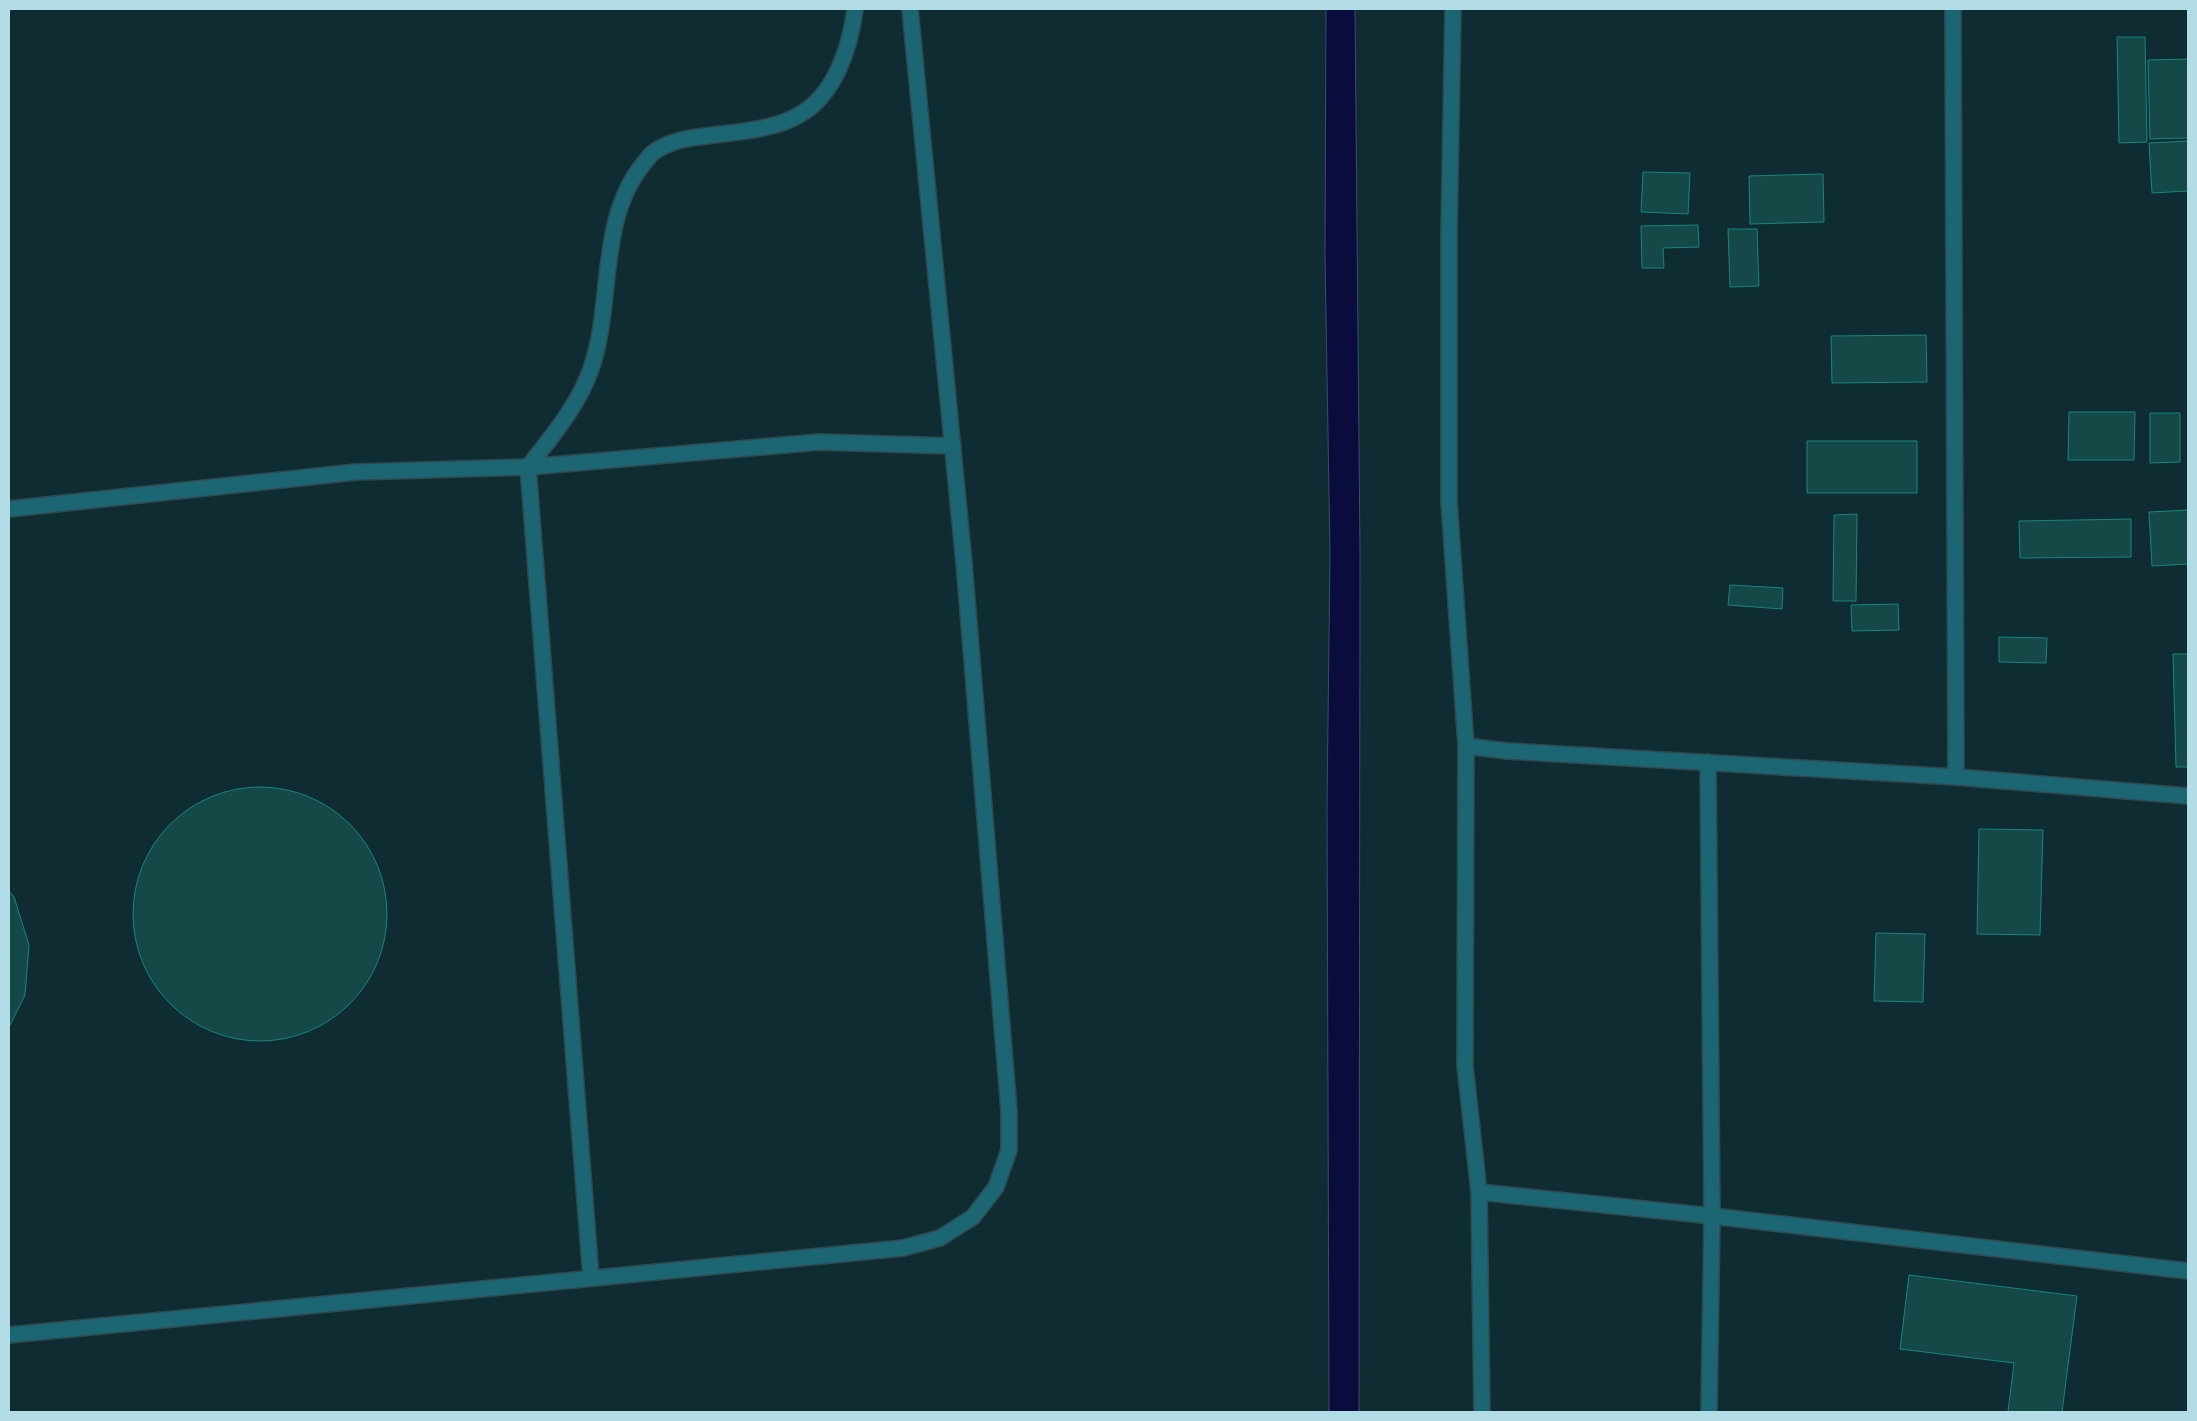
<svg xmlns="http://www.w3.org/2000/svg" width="2197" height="1421" font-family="'DM Sans',sans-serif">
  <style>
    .water { fill: #0a0c3d; stroke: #3d4b70 }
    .building { fill: #144947; stroke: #188582 }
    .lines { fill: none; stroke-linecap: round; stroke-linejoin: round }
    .minor-casing { stroke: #2f484f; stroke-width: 18 }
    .minor { stroke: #1c6673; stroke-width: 15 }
  </style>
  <rect width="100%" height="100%" fill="#0f2c32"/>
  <path class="water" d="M1326,9H1355L1360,553L1359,1412H1329V1394L1327,807L1330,553L1325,255Z"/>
  <path class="building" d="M2117,37H2145L2147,142L2119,143Z
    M2188,59V138L2150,139L2148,60Z
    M2188,141V191L2152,193L2149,143Z
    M1643,172L1690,173L1688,214L1641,212Z
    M1823,174L1824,222L1750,224L1749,176Z
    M1698,225L1699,247L1663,248L1664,268H1642L1641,226Z
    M1728,229H1757L1759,286L1730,287Z
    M1926,335L1927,382L1832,383L1831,336Z
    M2069,412H2135L2134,460H2068Z
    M2150,413H2180V462L2150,463Z
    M1807,441H1917V493H1807Z
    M2188,510V564L2152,566L2149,512Z
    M1857,514L1856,601H1833L1834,515Z
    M2131,519V557L2020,558L2019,521Z
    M1730,585L1783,588L1782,609L1728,605Z
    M1898,604L1899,630L1852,631L1851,605Z
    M1999,637L2047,638L2046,663L1999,662Z
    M2173,654H2188V767H2176Z
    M133 914a127 127 0 1 1 254 0a127 127 0 1 1-254 0Z
    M1979,829L2043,830L2040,935L1977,934Z
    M9,891L14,897L29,945L25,995L9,1027Z
    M1876,933L1925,934L1923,1002L1874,1001Z
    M1909,1275L2077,1296L2062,1412H2008L2014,1363L1900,1349Z"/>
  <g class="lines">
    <defs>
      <path id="minor" d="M1453,9L1449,232V502L1466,746L1465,1066L1479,1192L1482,1412
        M1953,9L1956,777
        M9,509L356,472L528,467L819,442L953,446
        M1466,746L1507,751L1956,777L2188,796
        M1708,762L1712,1216L1709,1412
        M1479,1192L1712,1216L2188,1271
        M591,1278L528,467C552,436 578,406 591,369C614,303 597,220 644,163C647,160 650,154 654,152C673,138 699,137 722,134C747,131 777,128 799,115C835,95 850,48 855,9
        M9,1335L903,1248L940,1238L973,1217L996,1187L1009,1150V1111L964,563L910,9"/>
    </defs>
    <use href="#minor" class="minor-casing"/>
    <use href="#minor" class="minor"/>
  </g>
  <rect width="2197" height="1421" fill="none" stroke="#b3dde6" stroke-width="20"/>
</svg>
